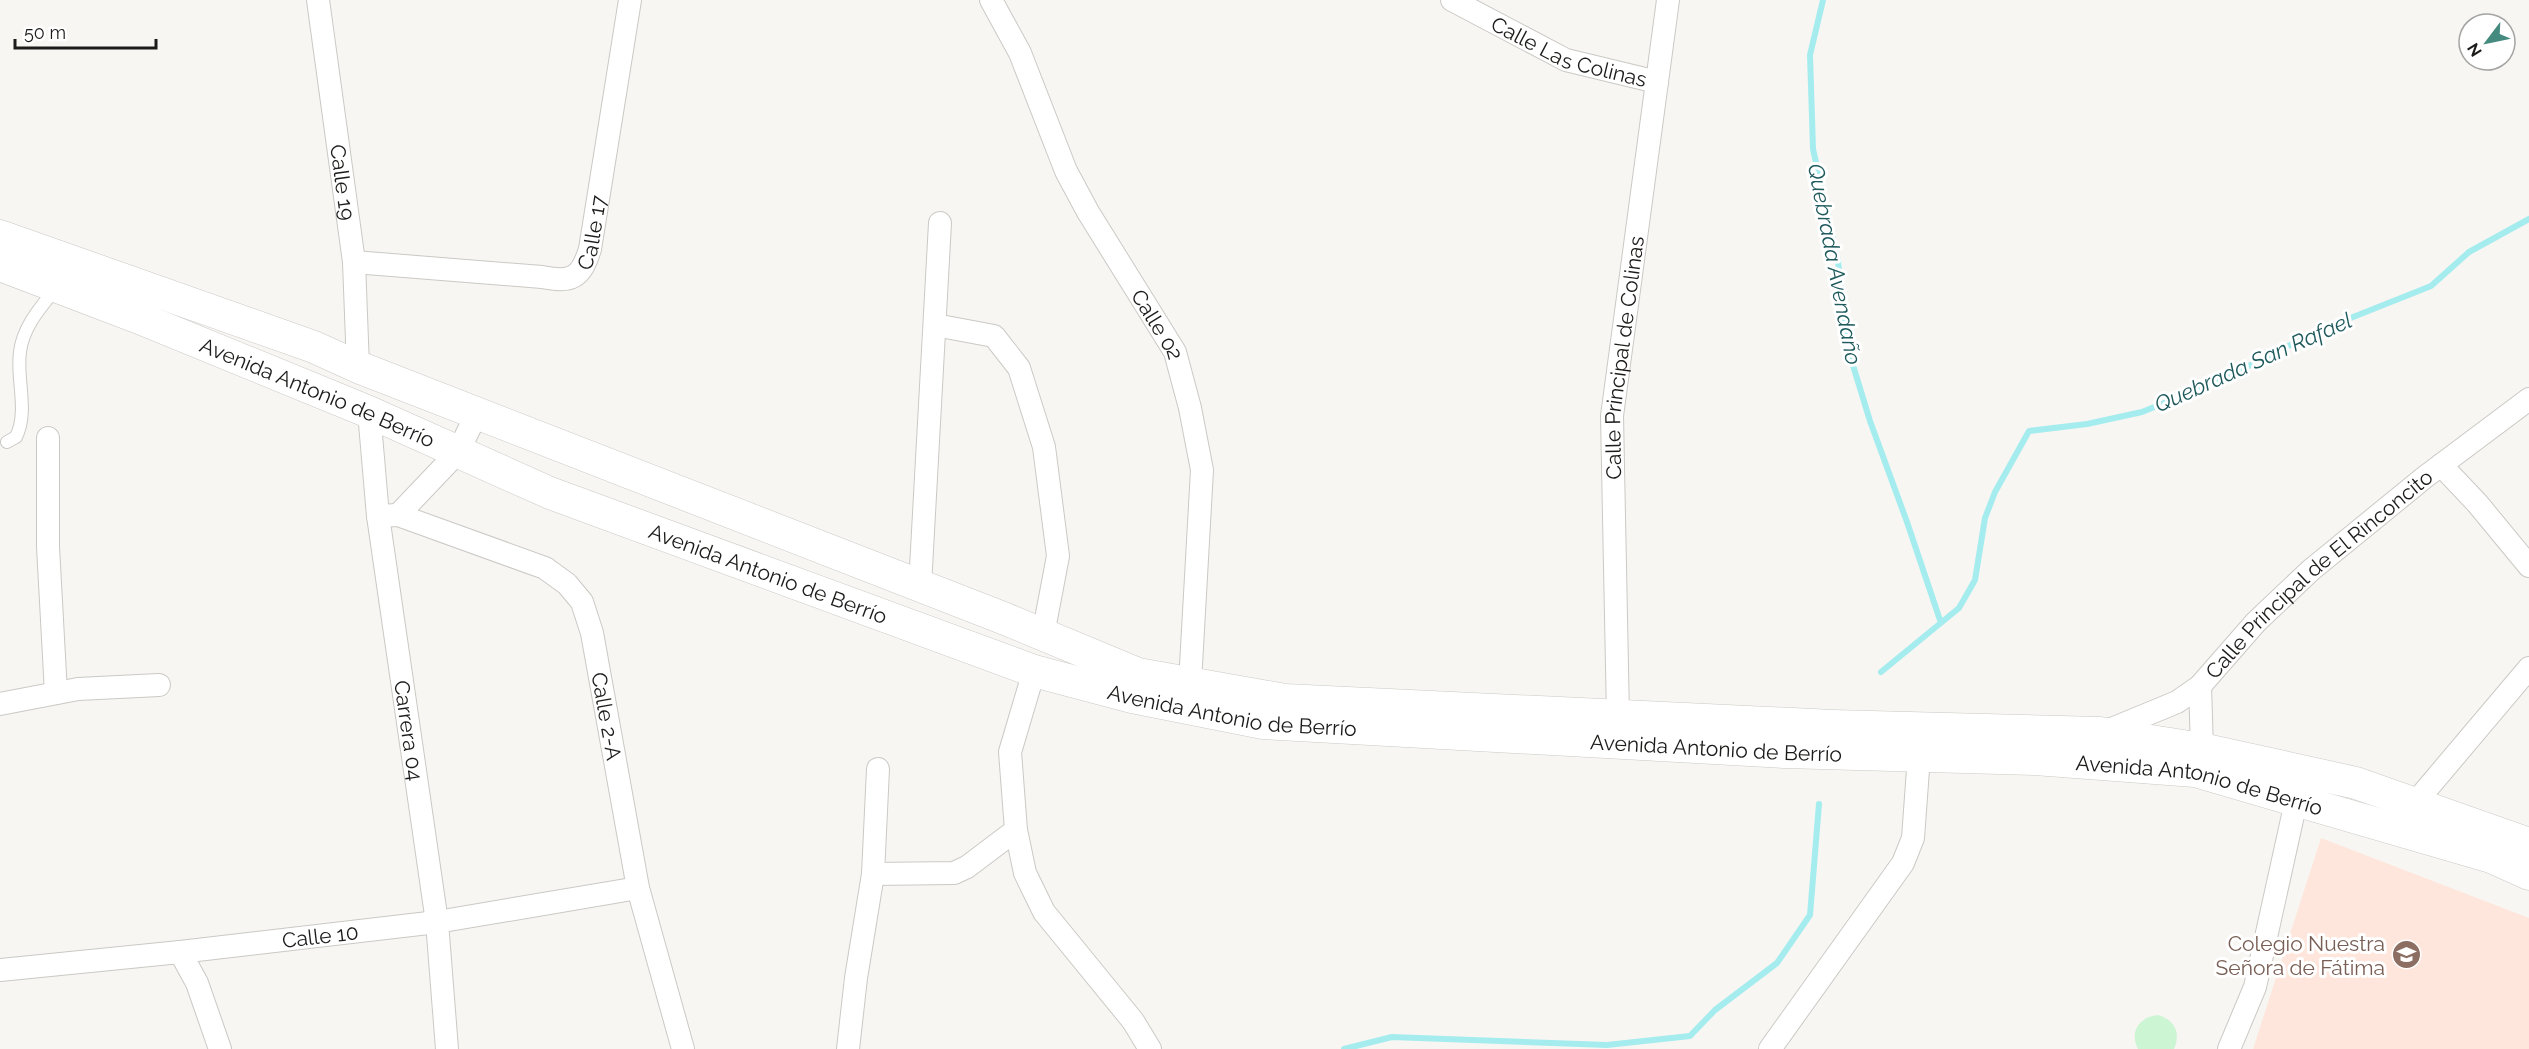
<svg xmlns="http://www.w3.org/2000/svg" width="2529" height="1049" font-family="Raleway,sans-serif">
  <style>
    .education { fill: #ffe6dc }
    .green { fill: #ccf5d3 }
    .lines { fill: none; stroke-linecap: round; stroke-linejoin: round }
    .stream { stroke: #a5ecef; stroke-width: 6 }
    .lane-casing { stroke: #cbc9c5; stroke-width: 14 }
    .street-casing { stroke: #cbc9c5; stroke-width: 24 }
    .secondary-casing { stroke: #cbc9c5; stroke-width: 33 }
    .lane { stroke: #fff; stroke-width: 12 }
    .street { stroke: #fff; stroke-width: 22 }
    .secondary { stroke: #fff; stroke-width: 32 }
    .labels { text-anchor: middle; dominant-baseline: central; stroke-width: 6; stroke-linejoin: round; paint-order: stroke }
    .street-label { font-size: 21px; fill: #1c1b1a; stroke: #fff }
    .education-label { font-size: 21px; fill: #785e54; stroke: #fff; text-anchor: end }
    .water-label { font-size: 22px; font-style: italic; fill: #1e595c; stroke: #fff }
  </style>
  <rect width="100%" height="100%" fill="#f8f6f2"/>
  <path class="education" d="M2321,838L2529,918V1049H2253Z"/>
  <path class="green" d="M2158,1015C2175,1020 2181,1033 2174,1049H2138C2129,1032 2139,1017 2158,1015Z"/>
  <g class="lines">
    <path class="stream" d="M1823,0L1810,55L1813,149L1838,261L1848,349L1870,421L1907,522L1941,623
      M1881,672L1959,608L1975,580L1985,518L1995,492L2029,431L2087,424L2142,412L2223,379L2318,331L2431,286L2469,252L2529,219
      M1344,1049L1392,1037L1607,1045L1690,1036L1715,1010L1777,963L1810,915L1819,804"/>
    <defs>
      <path id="lane" d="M7,442L16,437C29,411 16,379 20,352C23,326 41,307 57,287"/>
      <g id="street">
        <path id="s1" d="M318,0L354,262L358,367"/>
        <path id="s2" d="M991,0L1020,53L1066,171L1088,212L1175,352L1190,408L1202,470L1190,683"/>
        <path id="s3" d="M1452,0L1566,60L1657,82"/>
        <path id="s4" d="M354,262L542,277C572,283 581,278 590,249L630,0"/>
        <path d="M935,325L994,336L1019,368L1044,447L1058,556L1043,635"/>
        <path id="s5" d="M369,412L378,516L437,922L447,1049"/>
        <path d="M48,438V547L56,693"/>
        <path d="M2441,465L2477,503L2529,566"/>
        <path d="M398,515L458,452L477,413"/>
        <path id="s6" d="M378,516L398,515L545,568L567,584L582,602L592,633L638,888L683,1049"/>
        <path d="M920,586L940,223"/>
        <path d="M1034,671L1010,752L1016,830L1025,873L1044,912L1133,1021L1150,1049"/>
        <path d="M2200,686L2202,749"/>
        <path d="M0,704L78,689L159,685"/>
        <path id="s7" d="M1618,717L1612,416L1668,0"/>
        <path id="s8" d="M2102,733L2177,702L2200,686L2256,622L2311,570L2425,477L2529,399"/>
        <path d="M2415,803L2529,668"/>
        <path d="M873,874L954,873L967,867L1016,830"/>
        <path d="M180,952L197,983L220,1049"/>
        <path id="s9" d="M0,970L180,952L437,922L638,888"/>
        <path d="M848,1049L856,978L873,874L878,769"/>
        <path d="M1770,1049L1903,863L1913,838L1919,756"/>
        <path d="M2229,1049L2255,987L2299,788"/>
      </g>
      <g id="secondary">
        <path d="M0,236L314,347L358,367L1003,618L1138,674L1285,700L1833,726L2100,733L2202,749L2356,783L2529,844"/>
        <path id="s10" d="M0,265L137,317L369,412L550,493L1034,671L1132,697L1263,723L1785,752L2035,759L2195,771L2491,857L2529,874"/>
      </g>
    </defs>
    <use href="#lane" class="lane-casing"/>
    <use href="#street" class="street-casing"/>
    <use href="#secondary" class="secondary-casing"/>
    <use href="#lane" class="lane"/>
    <use href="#street" class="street"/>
    <use href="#secondary" class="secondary"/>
  </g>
  <defs>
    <symbol id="school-disc" viewBox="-11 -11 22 22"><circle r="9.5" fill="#8d6e63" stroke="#fff"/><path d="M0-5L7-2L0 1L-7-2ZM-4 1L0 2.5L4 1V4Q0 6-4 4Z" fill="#fff"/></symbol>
  </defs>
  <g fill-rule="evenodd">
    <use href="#school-disc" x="2390" y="938" width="33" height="33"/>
  </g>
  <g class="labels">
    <g class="street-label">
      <text stroke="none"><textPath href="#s3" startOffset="129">Calle Las Colinas</textPath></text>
      <text stroke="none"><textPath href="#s1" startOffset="184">Calle 19</textPath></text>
      <text stroke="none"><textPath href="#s4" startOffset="270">Calle 17</textPath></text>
      <text stroke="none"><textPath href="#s2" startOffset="366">Calle 02</textPath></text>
      <text stroke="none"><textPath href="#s7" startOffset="360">Calle Principal de Colinas</textPath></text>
      <text stroke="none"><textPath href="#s10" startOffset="342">Avenida Antonio de Berrío</textPath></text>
      <text stroke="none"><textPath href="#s10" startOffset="828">Avenida Antonio de Berrío</textPath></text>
      <text stroke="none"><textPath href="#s8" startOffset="273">Calle Principal de El Rinconcito</textPath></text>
      <text stroke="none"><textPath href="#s10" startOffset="1314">Avenida Antonio de Berrío</textPath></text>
      <text stroke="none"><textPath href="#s6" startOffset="344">Calle 2-A</textPath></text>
      <text stroke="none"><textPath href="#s5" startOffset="321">Carrera 04</textPath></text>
      <text stroke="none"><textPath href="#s10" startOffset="1800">Avenida Antonio de Berrío</textPath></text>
      <text stroke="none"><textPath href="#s10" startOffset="2286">Avenida Antonio de Berrío</textPath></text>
      <text stroke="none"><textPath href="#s9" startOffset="322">Calle 10</textPath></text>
    </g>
    <g class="education-label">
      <text x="2385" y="943">Colegio Nuestra<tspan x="2385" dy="24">Señora de Fátima</tspan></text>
    </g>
    <g class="water-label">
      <text transform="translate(1835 264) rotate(79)">Quebrada Avendaño</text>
      <text transform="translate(2253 362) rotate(-24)">Quebrada San Rafael</text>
    </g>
  </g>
  <g transform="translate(2487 42) rotate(238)"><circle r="28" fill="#ffffff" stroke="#a4a4a3" stroke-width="1.5"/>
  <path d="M0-4.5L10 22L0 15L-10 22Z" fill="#458a7f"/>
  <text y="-9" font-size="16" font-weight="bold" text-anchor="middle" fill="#1c1b1a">N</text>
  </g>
  <path d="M15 39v9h141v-9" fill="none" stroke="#1c1b1a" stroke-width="3"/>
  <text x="24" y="39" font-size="18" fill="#1c1b1a" stroke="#ffffff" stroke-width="4.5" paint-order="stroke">50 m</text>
</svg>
